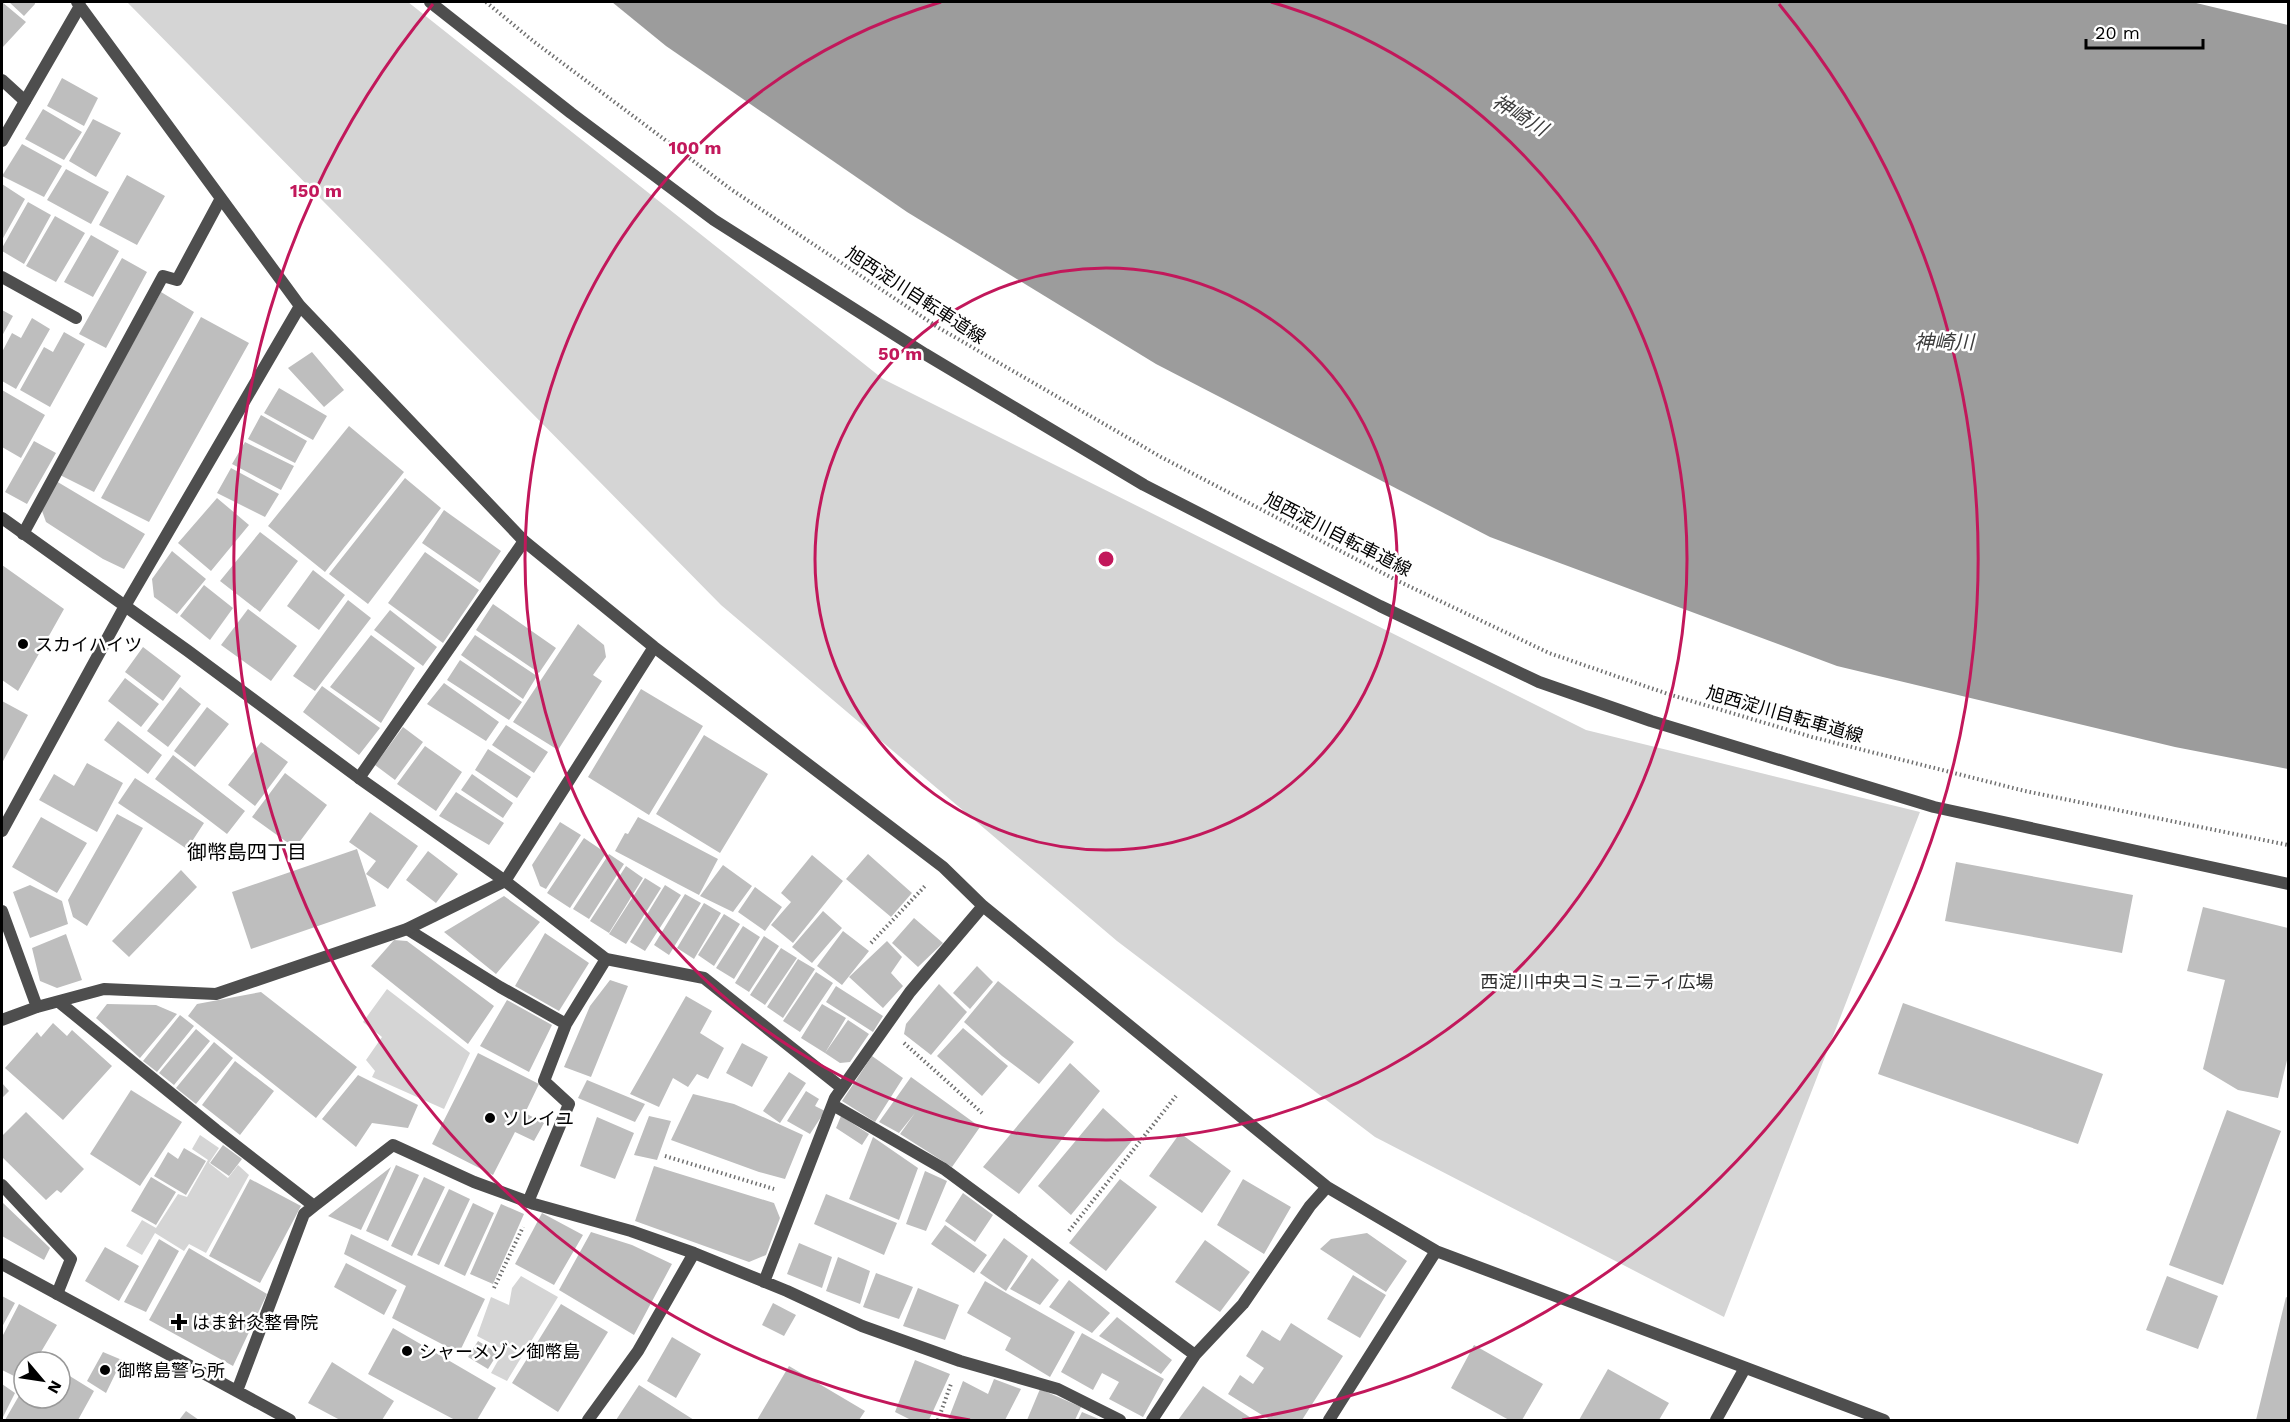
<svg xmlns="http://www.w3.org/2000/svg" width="2290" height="1422" font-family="'Work Sans','Noto Sans JP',sans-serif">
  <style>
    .green { fill: #d5d5d5 }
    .water { fill: #9c9c9c }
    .building { fill: #bebebe }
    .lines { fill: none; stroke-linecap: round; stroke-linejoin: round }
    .path { stroke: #707070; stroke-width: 4; stroke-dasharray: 1.5 3; stroke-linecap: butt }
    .service { stroke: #4e4e4e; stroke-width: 12 }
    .minor { stroke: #4e4e4e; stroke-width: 12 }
    .tertiary { stroke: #4e4e4e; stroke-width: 12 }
    .ring { fill: none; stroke: #c2185b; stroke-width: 3 }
    .poi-dot { fill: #000; stroke: #fff; stroke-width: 2 }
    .labels { text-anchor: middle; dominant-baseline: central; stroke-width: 5; stroke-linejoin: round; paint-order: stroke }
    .street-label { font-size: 18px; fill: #000; stroke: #fff }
    .poi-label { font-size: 18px; fill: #000; stroke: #fff; text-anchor: start }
    .park-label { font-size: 18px; fill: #2c2c2c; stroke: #fff }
    .water-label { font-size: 20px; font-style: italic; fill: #3d3d3d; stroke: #fff }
    .neighbourhood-label { font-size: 20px; fill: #000; stroke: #fff }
    .centre { fill: #c2185b; stroke: #fff; stroke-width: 3 }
    .ring-label { font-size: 18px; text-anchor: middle; font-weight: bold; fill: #c2185b; stroke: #fff; stroke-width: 5; stroke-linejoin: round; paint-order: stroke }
  </style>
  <rect width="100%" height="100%" fill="#fff"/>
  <path class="green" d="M127,2H408L883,379L1586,730L1920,812L1724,1317L1375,1137L1117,941L721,605Z
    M387,989L470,1053L444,1109L372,1077L375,1071L366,1060L382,1037L363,1022Z
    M200,1135L219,1148L209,1163L228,1178L238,1165L249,1175L206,1253L189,1244L184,1251L155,1233L142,1255L126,1246L142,1220L156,1228L178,1194L187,1197L208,1160L192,1149Z
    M521,1276L558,1297L507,1381L491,1373L504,1350L477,1336L491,1297L509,1305L512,1288Z"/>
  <path class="water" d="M612,2H2192L2288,25V769L2175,747L1837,666L1490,537L1156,364L907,212L666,46Z"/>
  <path class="building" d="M2,2L26,22L2,48Z
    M9,2H35V4L24,16Z
    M62,78L98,98L84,126L47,106Z
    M43,109L82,132L64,160L25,139Z
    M93,119L121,133L96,177L69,161Z
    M22,144L62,166L44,197L2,176Z
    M66,169L109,192L91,224L47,200Z
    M127,175L165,196L137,245L99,225Z
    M2,184L25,199L2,240Z
    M28,202L51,215L24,264L2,251V248Z
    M55,216L85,233L56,282L26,266Z
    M91,235L119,251L93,297L64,282Z
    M122,258L147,272L106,348L79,334Z
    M161,292L194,312L94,492L60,475Z
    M2,310L13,316L2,336Z
    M201,317L249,343L149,522L101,498Z
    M32,318L50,329L16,389L2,381V352L12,333L21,338Z
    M64,332L85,344L50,407L20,390L44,347L53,352Z
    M312,352L344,390L324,407L288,368Z
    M279,388L327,416L313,440L264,413Z
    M2,390L45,415L21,458L2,447Z
    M261,415L307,441L295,463L248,439Z
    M349,426L404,472L325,572L268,526Z
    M34,441L56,453L27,504L5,492Z
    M245,442L294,466L281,490L232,464Z
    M231,468L279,494L265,517L217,493Z
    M405,478L441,508L368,604L329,574Z
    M56,481L145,534L124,569L103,559L46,522L41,508Z
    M217,498L249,525L211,571L178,543Z
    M444,510L501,551L480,583L422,543Z
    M260,532L298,561L260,612L220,581Z
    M172,551L206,579L177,614L154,597L152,579Z
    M425,552L479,590L443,643L388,603Z
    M2,565L64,609L18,691L2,680Z
    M313,570L345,595L319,630L287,606Z
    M204,585L233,608L210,640L180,616Z
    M348,600L371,618L315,691L293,676Z
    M493,604L556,648L539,673L476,630Z
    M248,609L297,646L271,681L221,645Z
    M390,610L437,647L423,666L374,630Z
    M578,624L604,645L606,657L593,675L602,681L558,750L513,722Z
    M371,635L415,668L381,723L330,687Z
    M475,635L537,676L523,699L461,655Z
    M143,647L181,676L163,701L125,672Z
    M460,660L522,702L509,720L447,680Z
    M125,678L159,704L141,727L108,701Z
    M444,683L499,722L486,741L427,704Z
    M322,686L380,728L359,755L303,712Z
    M180,687L201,704L168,747L147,731Z
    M641,689L703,726L649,815L588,777Z
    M2,701L28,715L2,763Z
    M207,707L229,724L195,767L174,751Z
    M118,721L162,755L148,774L104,740Z
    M506,725L548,752L534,773L492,745Z
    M403,727L423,742L395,780L375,765Z
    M704,735L768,774L720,853L656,814Z
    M261,742L288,762L255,806L228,785Z
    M425,746L462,772L436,811L397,784Z
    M488,749L531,777L517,798L475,770Z
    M173,755L245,811L227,834L155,779Z
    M87,763L123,783L97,832L39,800L54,774L74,786Z
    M285,773L327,805L295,848L252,817Z
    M472,774L513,803L503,818L461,790Z
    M135,778L204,823L187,849L118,803Z
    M456,792L504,823L489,845L439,816Z
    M370,812L418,846L388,889L366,874L376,861L349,842Z
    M117,814L143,828L87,926L73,917L68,900Z
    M41,817L87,843L57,893L12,867Z
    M638,817L718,859L699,895L615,851L625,833L628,834Z
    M560,822L581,835L546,889L540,886L532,865Z
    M584,838L606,853L570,908L547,893Z
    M357,849L376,906L251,949L232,892Z
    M428,851L458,874L436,903L406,880Z
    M609,854L624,864L589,919L573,909Z
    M868,854L912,893L891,917L846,879Z
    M812,855L843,881L793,943L771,925L791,902L781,893Z
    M1956,862L2133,895L2122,953L1945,921Z
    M723,865L752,886L733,912L700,896Z
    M626,866L643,878L609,933L590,921Z
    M181,870L197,887L129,957L112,941Z
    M645,878L661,888L626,944L609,934Z
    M30,885L62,901L68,924L30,938L13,892Z
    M665,885L681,895L645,951L630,942Z
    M755,887L782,907L765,931L738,912Z
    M685,894L701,903L669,955L654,945Z
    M504,896L540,922L496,974L444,932Z
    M704,903L721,913L694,959L677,948Z
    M2203,907L2288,928V1056L2278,1098L2238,1090L2203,1069L2225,980L2187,971Z
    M823,911L842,928L812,963L792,947Z
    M724,914L740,924L714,966L698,955Z
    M914,918L943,943L918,967L892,943Z
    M743,926L760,937L734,979L716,968Z
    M843,931L869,951L842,985L817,966Z
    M545,933L589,963L559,1011L515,986Z
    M66,934L82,980L57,988L40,981L32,948Z
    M764,936L779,946L749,992L735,983Z
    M394,940L407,941L494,1006L468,1044L371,966Z
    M887,941L902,957L891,973L903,986L883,1008L849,977Z
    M781,948L797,958L765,1005L750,995Z
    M798,959L815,969L783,1018L767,1007Z
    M977,966L993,982L970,1009L953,993Z
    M816,972L833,983L800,1032L783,1021Z
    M610,980L628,986L591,1077L564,1067L590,1006Z
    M998,981L1074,1042L1039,1084L1002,1056L964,1022Z
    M939,984L967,1012L931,1055L904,1034L906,1024Z
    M836,986L883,1016L873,1032L826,1002Z
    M261,992L357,1067L316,1118L188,1016L197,1004Z
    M686,996L712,1011L700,1033L724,1048L708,1079L697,1074L688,1087L673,1078L659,1107L630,1094Z
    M507,1000L552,1025L529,1072L480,1046Z
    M1903,1003L2103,1074L2078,1144L1878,1074Z
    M107,1004L156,1005L177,1014L140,1058L96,1018Z
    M822,1004L846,1018L825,1053L801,1038Z
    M180,1015L194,1026L157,1072L143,1061Z
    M848,1020L869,1034L850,1062L840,1063L825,1053Z
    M53,1023L67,1036L72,1030L112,1066L63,1120L5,1068L37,1032L41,1037Z
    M963,1028L1008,1066L982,1096L937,1056Z
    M196,1029L210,1041L174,1085L159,1073Z
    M214,1042L233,1058L196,1104L176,1088Z
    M742,1043L768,1057L752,1087L726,1073Z
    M478,1053L539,1084L525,1113L544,1123L534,1141L515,1132L493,1175L432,1144Z
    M872,1056L903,1078L875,1122L842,1101Z
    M235,1061L274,1091L240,1135L202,1105Z
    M1070,1063L1100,1091L1019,1194L983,1167Z
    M789,1072L806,1083L780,1123L763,1111Z
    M358,1075L418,1105L408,1128L372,1123L356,1147L322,1119Z
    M911,1077L980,1127L952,1167L900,1134L915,1113L899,1133L879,1122Z
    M587,1080L645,1104L635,1122L578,1098Z
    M2,1083L9,1091L2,1098Z
    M131,1090L182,1122L140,1186L90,1154Z
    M806,1091L819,1099L815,1106L825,1111L810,1134L787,1121Z
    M693,1094L734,1104L803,1135L785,1179L759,1172L671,1140Z
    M1103,1108L1135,1137L1071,1215L1038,1186Z
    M2227,1110L2281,1131L2223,1285L2169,1265Z
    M26,1112L84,1169L61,1193L57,1190L46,1200L2,1157V1136Z
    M649,1116L671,1121L657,1160L634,1155Z
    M841,1116L869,1134L862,1145L836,1128Z
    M597,1117L634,1133L615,1179L580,1166Z
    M1180,1133L1231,1171L1202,1213L1149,1176Z
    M873,1137L918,1168L899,1220L849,1199Z
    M223,1145L242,1159L229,1176L210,1163Z
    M184,1148L206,1161L186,1195L154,1176L168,1152L178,1159Z
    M396,1165L419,1175L388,1241L366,1231Z
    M654,1166L774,1203L780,1218L766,1255L749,1262L635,1221Z
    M391,1167L361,1230L328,1216Z
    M925,1171L947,1181L926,1231L906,1224Z
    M151,1177L176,1192L156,1225L131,1211Z
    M424,1177L445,1187L412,1256L391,1246Z
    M250,1179L301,1206L260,1283L209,1256Z
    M1120,1179L1157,1207L1106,1271L1069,1243Z
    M1243,1179L1291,1207L1264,1254L1217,1225Z
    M449,1189L470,1199L439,1265L417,1255Z
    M963,1193L993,1215L975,1242L945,1221Z
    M826,1194L897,1223L884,1255L814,1224Z
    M2,1202L50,1248L44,1260L2,1236Z
    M473,1203L494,1213L465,1276L444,1266Z
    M501,1204L524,1214L493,1284L470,1274Z
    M542,1213L583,1235L554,1285L515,1264Z
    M945,1225L987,1255L974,1273L931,1244Z
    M591,1232L632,1245L672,1264L634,1335L559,1290Z
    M1367,1233L1407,1261L1386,1292L1320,1249L1331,1239Z
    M351,1234L485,1299L459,1353L392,1318L406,1286L344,1254Z
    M1004,1238L1028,1256L1006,1291L980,1273Z
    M159,1239L179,1251L146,1312L124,1302Z
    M1205,1240L1250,1272L1220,1312L1175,1282Z
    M799,1243L832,1257L822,1288L787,1274Z
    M105,1247L139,1266L119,1301L85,1281Z
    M189,1248L267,1294L233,1366L149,1320Z
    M838,1257L870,1271L860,1304L826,1291Z
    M1032,1258L1059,1280L1040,1305L1010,1289Z
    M346,1263L397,1290L384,1315L334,1287Z
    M876,1273L913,1287L899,1319L863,1307Z
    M1353,1275L1386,1295L1360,1338L1327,1319Z
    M2167,1276L2218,1296L2198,1349L2146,1330Z
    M1069,1280L1110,1313L1092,1333L1049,1307Z
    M985,1281L1075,1332L1050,1377L1005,1350L1011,1338L967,1313Z
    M918,1288L959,1305L945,1340L903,1326Z
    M2,1296L15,1303L2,1327Z
    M2286,1297L2288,1298V1420H2256Z
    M773,1303L796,1315L784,1336L762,1325Z
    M19,1304L57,1325L35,1362H24V1381L2,1370V1337Z
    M561,1304L608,1332L558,1412L512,1383Z
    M1117,1317L1172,1360L1161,1374L1099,1336Z
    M1291,1323L1343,1356L1302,1420H1270L1228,1394L1240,1375L1253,1384L1264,1368L1246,1356L1262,1330L1280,1341Z
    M393,1328L496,1388L477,1420H455L368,1374Z
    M1082,1333L1164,1379L1143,1417L1109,1399L1119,1382L1102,1373L1093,1390L1061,1372Z
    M672,1337L701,1354L676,1398L647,1381Z
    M478,1341L498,1353L488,1369L468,1357Z
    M1474,1345L1543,1384L1522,1420H1509L1451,1388Z
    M103,1352L122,1360L106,1393L87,1381Z
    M915,1360L950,1374L929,1420H911L895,1412Z
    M332,1362L394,1401L382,1420H340L308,1403Z
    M789,1366L865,1411L859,1420H757Z
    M1608,1369L1669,1403L1659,1420H1579Z
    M60,1370L94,1391L78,1420H5L24,1387V1398H60Z
    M994,1379L1021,1389L1005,1420H948L963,1381L988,1394Z
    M2,1384L15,1393L2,1419Z
    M639,1385L694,1420H616Z
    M1203,1386L1254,1420H1178Z
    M1040,1389L1081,1407L1075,1420H1027Z
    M186,1411L199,1420H179Z
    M1082,1412L1101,1420H1078Z"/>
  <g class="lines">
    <path class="path" d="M486,2L533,41L732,190L939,328L1161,457L1396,580L1549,653L1668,694L1812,737L2025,791L2288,845
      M871,943L926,885
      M904,1043L982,1113
      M665,1156L774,1189
      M1069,1231L1176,1096
      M494,1288L523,1227
      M938,1420L951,1384"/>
    <path class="service" d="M2,277L76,318
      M23,534L163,276L177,280L220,200
      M359,778L524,541
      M407,929L500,987L566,1024L606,959
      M2,1185L71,1259L57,1294
      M528,1202L569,1104L544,1081L566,1024"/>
    <path class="minor" d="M77,2L300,306L524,541L654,647L943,867L983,906L1327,1187L1436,1251L1884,1420
      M430,2L571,113L714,220L925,354L1144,485L1380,606L1539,682L1651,721L1934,807L2288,884
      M2,80L25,101
      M2,518L188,651L359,778L505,881L606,959L704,978L842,1088
      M2,831L125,606L300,306
      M2,911L37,1007
      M59,1002L216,1130L314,1206L393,1145L474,1182L534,1204L631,1231L694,1253L787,1291L862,1326L960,1361L1058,1389L1120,1420
      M2,1020L37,1007L104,989L216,994L407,929L505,881L654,647
      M833,1105L944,1169L1195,1355
      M2,1264L290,1420
      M764,1282L835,1098L910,992L983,906
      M237,1391L304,1214L314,1206
      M588,1420L638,1351L694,1253
      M1152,1420L1195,1355L1243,1304L1310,1206L1327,1187
      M1329,1420L1436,1251"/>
    <path class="tertiary" d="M2,141L80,6
      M1716,1420L1745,1368"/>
  </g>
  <g class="ring">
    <circle cx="1106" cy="559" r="291"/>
    <path d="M1271 2A581 581 0 1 1 941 2"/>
    <path d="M970 1420A872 872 0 0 1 433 4M1779 4A872 872 0 0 1 1242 1420"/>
  </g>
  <g class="poi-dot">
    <circle cx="23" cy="644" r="6"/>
    <circle cx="490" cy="1118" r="6"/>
    <path d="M176 1313h6v6h6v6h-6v6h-6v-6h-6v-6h6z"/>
    <circle cx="407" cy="1351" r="6"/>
    <circle cx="105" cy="1370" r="6"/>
  </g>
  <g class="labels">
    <g class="street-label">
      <text transform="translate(916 295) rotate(33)">旭西淀川自転車道線</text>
      <text transform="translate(1338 534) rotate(27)">旭西淀川自転車道線</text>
      <text transform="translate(1785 714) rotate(16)">旭西淀川自転車道線</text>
    </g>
    <g class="poi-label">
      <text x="35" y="644">スカイハイツ</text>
      <text x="502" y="1118">ソレイユ</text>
      <text x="192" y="1322">はま針灸整骨院</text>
      <text x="419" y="1351">シャーメゾン御幣島</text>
      <text x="117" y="1370">御幣島警ら所</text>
    </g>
    <g class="park-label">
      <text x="1597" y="981">西淀川中央コミュニティ広場</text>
    </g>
    <g class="water-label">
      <text transform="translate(1520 115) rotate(31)">神崎川</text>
      <text x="1944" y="342">神崎川</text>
    </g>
    <g class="neighbourhood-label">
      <text x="247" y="852">御幣島四丁目</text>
    </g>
  </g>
  <circle cx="1106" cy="559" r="9" class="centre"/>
  <g class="ring-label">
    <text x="695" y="154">100 m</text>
    <text x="316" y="197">150 m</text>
    <text x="900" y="360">50 m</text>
  </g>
  <rect width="2290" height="1422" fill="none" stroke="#000000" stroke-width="6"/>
  <g transform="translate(42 1380) rotate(119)"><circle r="28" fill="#ffffff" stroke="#999999" stroke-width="1.5"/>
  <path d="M0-4.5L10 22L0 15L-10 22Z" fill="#000000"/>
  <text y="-9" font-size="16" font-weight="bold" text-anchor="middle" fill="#000000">N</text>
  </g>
  <path d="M2086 39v9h117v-9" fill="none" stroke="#000000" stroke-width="3"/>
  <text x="2095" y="39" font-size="18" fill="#000000" stroke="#ffffff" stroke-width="4.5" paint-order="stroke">20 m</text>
</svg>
